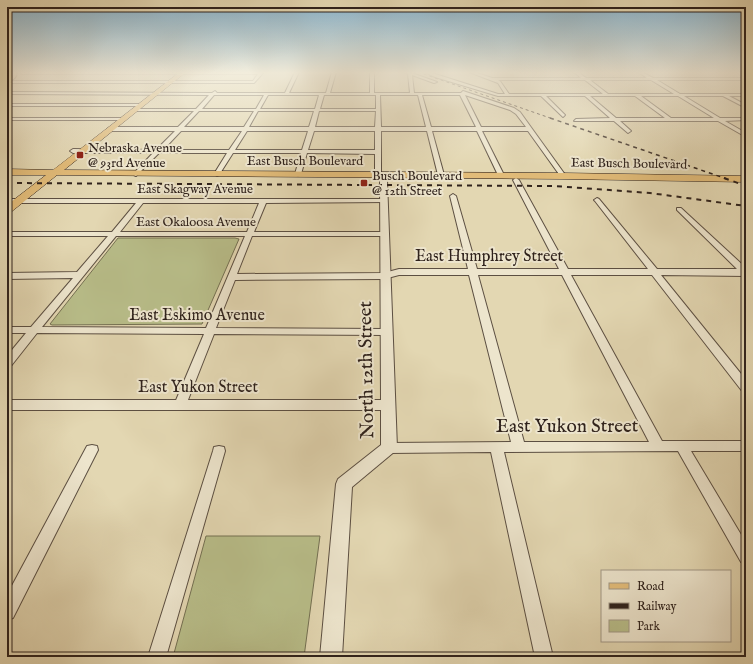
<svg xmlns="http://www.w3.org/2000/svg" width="753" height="664" font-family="'IM FELL English',serif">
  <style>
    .green { fill: #b8bd89; stroke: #747052 }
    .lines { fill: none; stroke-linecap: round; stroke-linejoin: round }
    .minor-casing { stroke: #5c4f42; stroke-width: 2 }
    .tertiary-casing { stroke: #5c4f42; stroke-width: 2 }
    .primary-casing { stroke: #2f221c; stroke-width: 1 }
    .motorway-casing { stroke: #2f221c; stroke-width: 20 }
    .minor { fill: #ede5cd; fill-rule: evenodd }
    .tertiary { fill: #ede5cd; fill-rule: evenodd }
    .primary { fill: #e2bc79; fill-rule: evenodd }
    .motorway { stroke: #e2bc79; stroke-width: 18 }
    .rail-far2 { stroke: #2f221c; stroke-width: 1; stroke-dasharray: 3 3; stroke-linecap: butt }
    .rail-far1 { stroke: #2f221c; stroke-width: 1.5; stroke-dasharray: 4 4; stroke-linecap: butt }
    .rail { stroke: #2f221c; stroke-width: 2; stroke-dasharray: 5 5; stroke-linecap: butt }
    .poi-dot { fill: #8f2418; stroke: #ede5cd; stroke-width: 1.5 }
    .labels { text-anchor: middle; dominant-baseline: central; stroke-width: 4; stroke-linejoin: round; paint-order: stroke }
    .far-poi-label { font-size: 13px; fill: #2f221c; stroke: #ede5cd; text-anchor: start }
    .far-street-label { font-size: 13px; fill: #2f221c; stroke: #ede5cd }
    .street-label { font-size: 16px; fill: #2f221c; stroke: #ede5cd }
    .near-street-label { font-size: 19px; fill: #2f221c; stroke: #ede5cd }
  </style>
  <rect width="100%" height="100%" fill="#e3d7b2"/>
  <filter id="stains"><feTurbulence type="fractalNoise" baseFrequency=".005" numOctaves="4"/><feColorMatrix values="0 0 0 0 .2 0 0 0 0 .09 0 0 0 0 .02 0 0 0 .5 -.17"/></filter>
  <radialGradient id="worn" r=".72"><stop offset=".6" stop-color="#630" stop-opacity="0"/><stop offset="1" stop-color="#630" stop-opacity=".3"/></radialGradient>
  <path class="green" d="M118,238H235L239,239L202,324L52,325L50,324Z
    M206,536H320L304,657H173Z"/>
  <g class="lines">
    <defs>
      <path id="minor" d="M22,72H261L263,73L254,83H7V81H253L258,74H21Z
        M295,72H299L289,93H326L332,72H336L330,93H370V72H374V93H410L408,74L404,72H409L437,82L434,83L412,75L414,93H461L463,91L514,108L520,112L566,176L561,177L528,131H482L504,175L501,177L498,175L477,131H432L444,175L441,177L438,175L427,131H381V175L378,177L375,175V154L307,153L301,174L298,176L295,174L301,153H233L219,175L217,176L214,174L227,153H159L136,176L134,175V173L153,153H73L70,151L73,149L156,150L175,131H110L107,129L110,127H178L194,111H135L133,110L135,109H196L209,95L7,94V92L212,93L215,91L217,93H285ZM214,95H264L256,109H202ZM268,95H319L315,109H260ZM324,95H376V109H320ZM380,95H418L426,127H381ZM422,95H460L476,127H431ZM465,95L510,110L516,114L526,127H481ZM199,111H254L244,127H184ZM258,111H314L309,127H249ZM319,111H376L375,127H315ZM181,131H242L229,150H163ZM247,131H308L302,150H235ZM314,131H375V150H308Z
        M425,72H429L498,94H505L498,83L469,72H474L492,78H581L574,72H578L586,78H647L638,72H642L653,78H746V80H657L680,94H746V96H729L746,105V108L723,96H684L720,118H746V120L725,121L746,133V137L718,121H620L630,130L631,131L628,133L614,121H574L576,119L610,118L585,96H546L565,115L563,117L541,96H498L435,77ZM498,80H585L603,94H509L500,81ZM590,80H651L674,94H608ZM590,96H635L665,118H616ZM641,96H678L714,118H671Z
        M7,104H141L143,105L141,106H7Z
        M7,118H122L124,119L122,120H7Z
        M516,178L519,180L568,269H648L595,201L594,200L597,198L599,199L657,269H737L677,210V208H681L746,268V276L661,275L746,380V392L742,391L652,275H571L662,441H746V451H691L746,543V564L741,562L678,451L504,452L553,657H535L491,452L389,453L384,452L383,448L384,444L389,443L511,442L469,275H399L384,279L235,280L216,328L386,329L391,332L386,335L214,334L186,405L184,408L180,409L176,408L174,405L204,334L37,333L11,366L7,367V356L26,333H7V327H31L73,278L7,279V273L77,272L108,236H7V232H112L136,203H7V199H383L386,201L385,202L266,203L254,232H385L389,234L385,236H252L237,274L384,273L399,269H468L450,196L453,194L456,196L477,269H559L513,180ZM143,203H259L247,232H120ZM116,236H245L206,328L42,327ZM478,275H562L649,442H524Z
        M92,445L97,446L98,450L13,618L7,620V595L87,446Z
        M219,446L224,447L225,451L166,657H148L213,451L214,447Z"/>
      <path id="tertiary" d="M380,178H383L387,180L397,448L394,452L352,487L342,657H320L336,484L338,479L381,445V410H7V400H381Z"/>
      <path id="primary" d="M180,72H186L64,170L563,173L746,176V182L563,179L57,175L11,212L7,213V205L46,175H7V169L53,170Z"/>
      <path id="motorway" d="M7,72H8"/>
    </defs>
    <use href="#minor" class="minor-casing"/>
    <use href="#tertiary" class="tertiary-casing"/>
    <use href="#primary" class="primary-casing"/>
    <use href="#motorway" class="motorway-casing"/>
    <use href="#minor" class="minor"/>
    <use href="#tertiary" class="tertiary"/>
    <use href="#primary" class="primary"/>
    <use href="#motorway" class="motorway"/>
    <path class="rail-far2" d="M418,72L553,119"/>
    <path class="rail-far1" d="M550,118L727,179"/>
    <path class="rail" d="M724,178L746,186
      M7,183L554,186L650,193L746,206"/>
  </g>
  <linearGradient id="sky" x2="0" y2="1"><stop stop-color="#87b6d2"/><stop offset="0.44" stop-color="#f2eddc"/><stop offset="1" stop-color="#f2eddc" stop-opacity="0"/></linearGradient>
  <rect width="753" height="165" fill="url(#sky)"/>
  <g class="poi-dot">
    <rect x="76" y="151" width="8" height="8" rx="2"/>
    <rect x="360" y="179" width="8" height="8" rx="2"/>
  </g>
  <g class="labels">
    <g class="far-poi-label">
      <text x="88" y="148">Nebraska Avenue<tspan x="88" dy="15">@ 93rd Avenue</tspan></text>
      <text x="372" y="176">Busch Boulevard<tspan x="372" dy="15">@ 12th Street</tspan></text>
    </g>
    <g class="far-street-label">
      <text x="305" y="161">East Busch Boulevard</text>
      <text transform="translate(629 164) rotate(1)">East Busch Boulevard</text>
      <text x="195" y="189">East Skagway Avenue</text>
      <text x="196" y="222">East Okaloosa Avenue</text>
    </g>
    <g class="street-label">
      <text x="489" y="257">East Humphrey Street</text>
      <text x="197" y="316">East Eskimo Avenue</text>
      <text x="198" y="388">East Yukon Street</text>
    </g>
    <g class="near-street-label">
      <text transform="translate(367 370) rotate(-91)">North 12th Street</text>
      <text x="567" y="427">East Yukon Street</text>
    </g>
  </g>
  <rect width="753" height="664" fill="none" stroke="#e3d7b2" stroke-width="24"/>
  <rect x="8" y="8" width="737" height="648" fill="none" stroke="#2f221c" stroke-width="2"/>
  <rect x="12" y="12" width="729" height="640" fill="none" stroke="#2f221c"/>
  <rect x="601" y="570" width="130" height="72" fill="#ede5cd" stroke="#a19786"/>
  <rect x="609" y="583" width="20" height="6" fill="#e2bc79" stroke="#a19786"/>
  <text x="637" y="590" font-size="12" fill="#2f221c">Road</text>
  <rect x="609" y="603" width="20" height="6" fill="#2f221c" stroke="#a19786"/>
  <text x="637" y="610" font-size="12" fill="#2f221c">Railway</text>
  <rect x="609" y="620" width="20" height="12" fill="#b8bd89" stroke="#a19786"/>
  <text x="637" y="630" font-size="12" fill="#2f221c">Park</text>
  <rect width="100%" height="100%" filter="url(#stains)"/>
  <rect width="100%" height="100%" fill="url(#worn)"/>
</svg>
